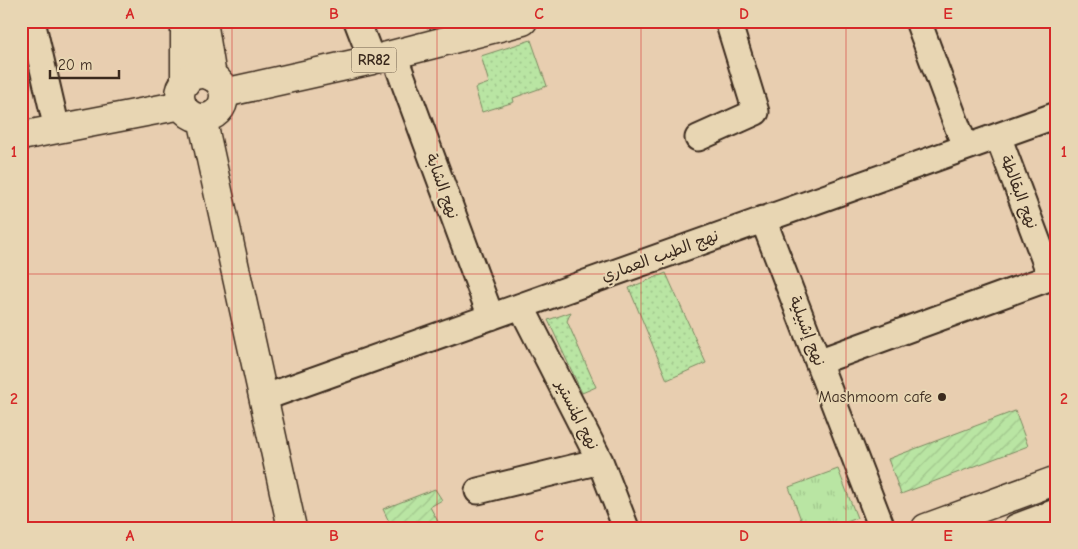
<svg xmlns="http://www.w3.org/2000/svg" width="1078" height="549" font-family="'Comic Neue','Playpen Sans Arabic',sans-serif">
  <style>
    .grass { fill: url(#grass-dots); stroke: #7a8860 }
    .park { fill: url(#park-tufts); stroke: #7a8860 }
    .garden { fill: url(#garden-furrows); stroke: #7a8860 }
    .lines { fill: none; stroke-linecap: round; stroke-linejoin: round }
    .street-casing { stroke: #3b2a1e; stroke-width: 29 }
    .secondary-casing { stroke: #3b2a1e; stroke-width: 31 }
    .primary-casing { stroke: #3b2a1e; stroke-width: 31 }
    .street { stroke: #e8d6b3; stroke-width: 25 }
    .secondary { stroke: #e8d6b3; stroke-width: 28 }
    .primary { stroke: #e8d6b3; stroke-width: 28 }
    .grid { fill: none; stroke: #d62828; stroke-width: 1; stroke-opacity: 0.55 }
    .poi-dot { fill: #3b2a1e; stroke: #e8d6b3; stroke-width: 2 }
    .labels { text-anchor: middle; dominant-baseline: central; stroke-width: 4; stroke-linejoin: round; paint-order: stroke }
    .shield { fill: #e8d6b3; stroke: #6f5e4b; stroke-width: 1 }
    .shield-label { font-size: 15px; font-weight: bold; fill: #3b2a1e }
    .street-label { font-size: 16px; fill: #3b2a1e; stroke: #e8d6b3 }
    .poi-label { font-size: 16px; fill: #3b2a1e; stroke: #e8d6b3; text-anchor: end }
    .neatline { fill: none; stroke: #d62828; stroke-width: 2 }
    .grid-label { font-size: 16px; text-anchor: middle; font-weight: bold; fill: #d62828 }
  </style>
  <defs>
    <pattern id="grass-dots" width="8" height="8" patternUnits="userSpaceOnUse" patternTransform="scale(1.25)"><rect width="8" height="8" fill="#b9e5a3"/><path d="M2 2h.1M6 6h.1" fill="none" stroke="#a0c58c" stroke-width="1.8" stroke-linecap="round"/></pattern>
    <pattern id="park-tufts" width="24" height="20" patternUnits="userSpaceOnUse" patternTransform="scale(1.25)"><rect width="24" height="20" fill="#b9e5a3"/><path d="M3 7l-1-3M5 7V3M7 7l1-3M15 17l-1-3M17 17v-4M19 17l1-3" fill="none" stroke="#a0c58c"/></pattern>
    <pattern id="garden-furrows" width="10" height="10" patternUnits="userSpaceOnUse" patternTransform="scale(1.25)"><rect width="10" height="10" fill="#b9e5a3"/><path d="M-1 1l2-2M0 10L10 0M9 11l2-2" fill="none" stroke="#a0c58c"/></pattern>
  </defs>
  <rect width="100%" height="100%" fill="#e8ceb0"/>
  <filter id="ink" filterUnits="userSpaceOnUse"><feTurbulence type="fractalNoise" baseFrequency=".02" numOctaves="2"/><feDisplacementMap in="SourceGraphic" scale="10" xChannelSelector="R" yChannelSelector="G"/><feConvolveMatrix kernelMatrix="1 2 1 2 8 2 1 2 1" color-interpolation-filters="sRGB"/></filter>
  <g filter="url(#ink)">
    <path class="grass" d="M531,40L547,86L513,98L514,102L482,112L475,88L489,83L481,56Z
      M666,273L706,363L667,380L629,288Z
      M571,312L567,321L596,387L582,393L548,320Z"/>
    <path class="park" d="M838,469L857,518L832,528H804L789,487Z"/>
    <path class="garden" d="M1015,411L1028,446L901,494L888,459Z
      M435,489L442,500L430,507L441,527L392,528L383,509Z"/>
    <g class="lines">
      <defs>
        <path id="street" d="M32,21L57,129
          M357,21L372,60
          M918,21L965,147
          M394,55L491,317
          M998,136L1051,277
          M698,138L756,112L728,21
          M763,219L882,528
          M521,306L600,461L626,528
          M818,362L1057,275
          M263,398L1057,115
          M478,491L600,461"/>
        <path id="secondary" d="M203,21L212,77
          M185,83V21
          M21,136L182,105
          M926,528L1057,480
          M1017,528L1057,513"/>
        <path id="primary" d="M180 96a22 22 0 1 1 44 0a22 22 0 1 1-44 0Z
          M224,93L372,60L523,21
          M202,118L292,528"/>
      </defs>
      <use href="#street" class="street-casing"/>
      <use href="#secondary" class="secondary-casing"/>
      <use href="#primary" class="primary-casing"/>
      <use href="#street" class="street"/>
      <use href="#secondary" class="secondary"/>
      <use href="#primary" class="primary"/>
    </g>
  </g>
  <path class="grid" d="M232,21V528M437,21V528M641,21V528M846,21V528M21,274H1057"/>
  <circle class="poi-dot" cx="942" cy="397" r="5"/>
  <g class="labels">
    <rect class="shield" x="351.5" y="47.5" width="45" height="25" rx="4"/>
    <g class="shield-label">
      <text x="374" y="60">RR82</text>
    </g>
    <g class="street-label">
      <text transform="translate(442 186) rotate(70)">نهج الشابة</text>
      <text transform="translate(1019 192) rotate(69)">نهج البقالطة</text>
      <text transform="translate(660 256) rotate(-20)">نهج الطيب العماري</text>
      <text transform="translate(807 331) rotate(69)">نهج إشبيلية</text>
      <text transform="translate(577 415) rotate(63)">نهج المنستير</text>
    </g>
    <g class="poi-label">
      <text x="932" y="397">Mashmoom cafe</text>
    </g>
  </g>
  <rect width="1078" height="549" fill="none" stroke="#e8d6b3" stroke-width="55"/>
  <path d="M50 70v8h69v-8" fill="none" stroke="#3b2a1e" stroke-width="2.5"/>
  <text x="58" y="70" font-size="15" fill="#3b2a1e" stroke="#e8d6b3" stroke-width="4" paint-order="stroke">20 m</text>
  <rect x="28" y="28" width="1022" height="494" class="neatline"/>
  <g class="grid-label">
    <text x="130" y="19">A</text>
    <text x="334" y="19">B</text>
    <text x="539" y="19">C</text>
    <text x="744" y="19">D</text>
    <text x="948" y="19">E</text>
    <text x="14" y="157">1</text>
    <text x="1064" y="157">1</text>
    <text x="14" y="404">2</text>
    <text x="1064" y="404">2</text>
    <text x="130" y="541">A</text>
    <text x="334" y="541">B</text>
    <text x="539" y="541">C</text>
    <text x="744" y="541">D</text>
    <text x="948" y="541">E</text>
  </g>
</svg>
